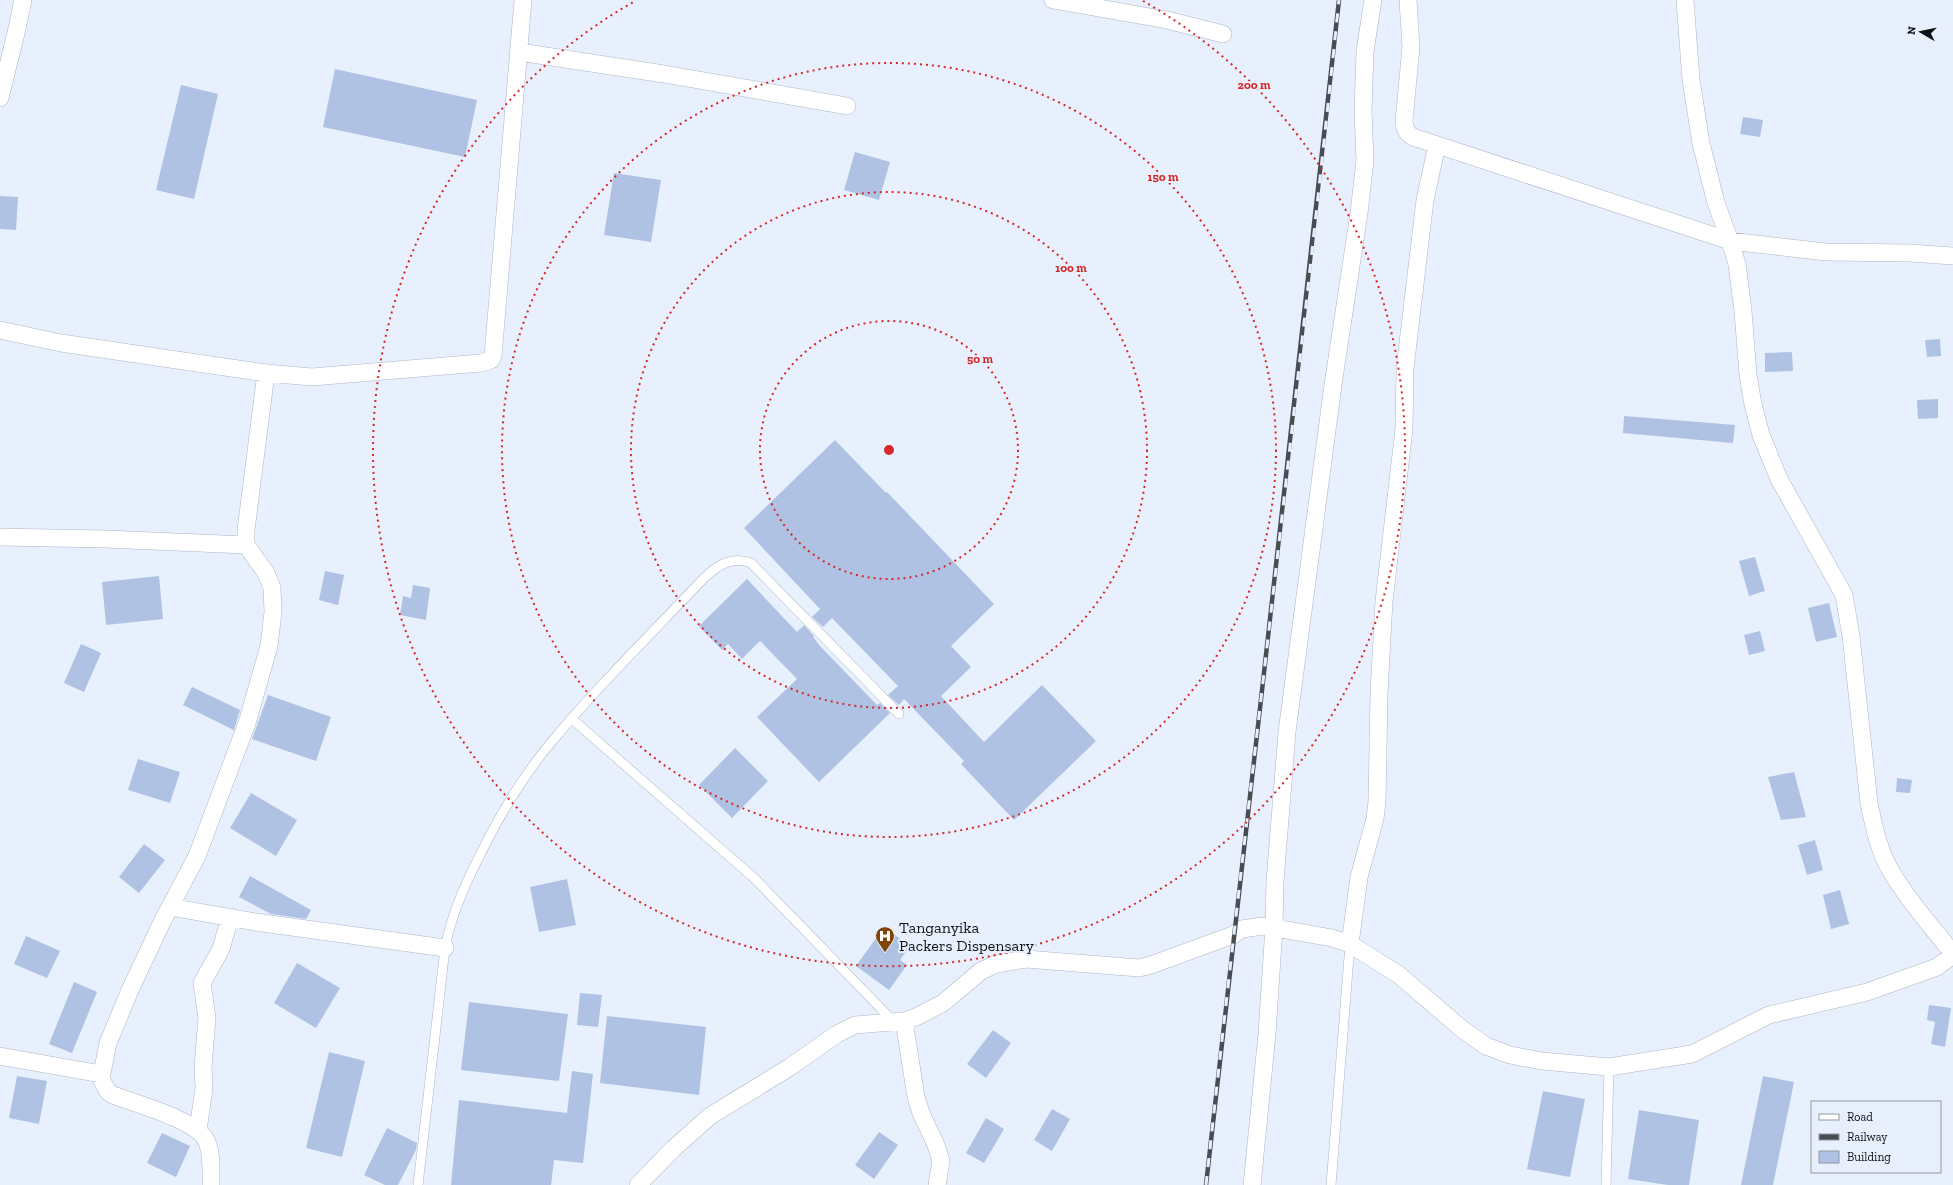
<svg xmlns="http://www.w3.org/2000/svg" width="1953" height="1185" font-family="'Zilla Slab',serif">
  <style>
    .building { fill: #afc2e3 }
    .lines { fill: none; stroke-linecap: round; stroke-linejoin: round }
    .service-casing { stroke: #adb6c5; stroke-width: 10 }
    .minor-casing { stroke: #adb6c5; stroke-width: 18 }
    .service { stroke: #fff; stroke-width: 9 }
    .minor { stroke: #fff; stroke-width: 17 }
    .rail-casing { stroke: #484d54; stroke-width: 4.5 }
    .rail { stroke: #e8f0fd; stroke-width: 3; stroke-dasharray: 9; stroke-linecap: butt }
    .ring { fill: none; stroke: #d62828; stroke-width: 2; stroke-dasharray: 2 4 }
    .labels { text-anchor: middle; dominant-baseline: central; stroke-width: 4; stroke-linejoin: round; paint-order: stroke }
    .poi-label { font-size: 16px; fill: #0d1116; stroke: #e8f0fd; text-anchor: start }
    .centre { fill: #d62828; stroke: #e8f0fd; stroke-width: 2 }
    .ring-label { font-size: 12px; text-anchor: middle; font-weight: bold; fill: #d62828; stroke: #e8f0fd; stroke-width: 4; stroke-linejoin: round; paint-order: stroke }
  </style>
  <rect width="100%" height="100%" fill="#e8f0fd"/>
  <path class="building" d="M335,69L477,100L465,157L323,127Z
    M181,85L218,94L194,199L156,190Z
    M1743,117L1763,120L1760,137L1740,134Z
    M855,152L890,162L879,200L844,190Z
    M614,173L661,180L651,242L604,235Z
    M0,196L18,197L16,230L0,229Z
    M1940,339L1941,356L1927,357L1925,340Z
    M1792,352L1793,371L1765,372V353Z
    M1938,399V418L1918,419L1917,400Z
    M1624,416L1735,425L1733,443L1623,433Z
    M835,440L886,493L887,492L994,604L951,646L971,667L941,696L984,742L1042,685L1096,741L1014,820L961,764L964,761L904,699L899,705L888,695L898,686L832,618L823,627L812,617L820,609L744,528Z
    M1755,557L1765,591L1749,596L1739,561Z
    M325,571L344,575L338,605L319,600Z
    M159,576L163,619L106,625L102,582Z
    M747,579L797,632L804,625L814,636L813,637L820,646L877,705L880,703L890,713L819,782L757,717L797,679L760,641L742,659L728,644L722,650L699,626Z
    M413,585L430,588L426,620L400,615L403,596L411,598Z
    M1829,603L1837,637L1816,642L1808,608Z
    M1760,631L1765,651L1749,655L1744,635Z
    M81,644L101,653L84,692L64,683Z
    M192,687L240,710L234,730L183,705Z
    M268,695L331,717L316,761L252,739Z
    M735,748L768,781L732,818L699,785Z
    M138,759L180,772L170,803L128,790Z
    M1794,772L1806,817L1781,820L1768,777Z
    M1897,778L1912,780L1910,793L1896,792Z
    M251,793L297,820L276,856L230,828Z
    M1815,840L1823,870L1807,875L1798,845Z
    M144,844L165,860L139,893L119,877Z
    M250,876L311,910L306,919L271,914L239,897Z
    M567,879L576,925L539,932L530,887Z
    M1840,890L1849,924L1831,929L1823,895Z
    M884,927L910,946L900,960L907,965L889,990L856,966Z
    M26,936L60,951L47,978L14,964Z
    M297,963L340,988L316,1028L274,1003Z
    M74,982L97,992L72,1053L49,1044Z
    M580,993L602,995L598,1027L577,1025Z
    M469,1002L568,1014L559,1081L461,1070Z
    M1929,1005L1951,1008L1945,1047L1931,1044L1935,1022L1927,1020Z
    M607,1016L706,1027L699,1095L600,1083Z
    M993,1030L1011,1043L986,1078L967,1064Z
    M329,1052L365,1061L342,1157L306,1148Z
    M572,1071L593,1074L583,1163L554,1160L551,1185H451L459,1100L567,1113Z
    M17,1076L47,1081L39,1124L9,1118Z
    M1763,1076L1794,1082L1773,1185H1741Z
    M1543,1091L1585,1099L1570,1177L1527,1169Z
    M1052,1109L1070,1119L1052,1151L1034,1140Z
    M1639,1110L1699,1120L1689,1185H1668L1628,1179Z
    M986,1118L1004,1129L984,1163L966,1153Z
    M387,1128L417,1143L416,1150L398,1185H385L364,1175Z
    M879,1132L898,1145L874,1179L855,1165Z
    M162,1133L190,1146L176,1177L147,1163Z"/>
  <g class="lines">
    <defs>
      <path id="service" d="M572,719L754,878L894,1022
        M418,1185L445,948C451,916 464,886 479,857C498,818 521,779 549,745C597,687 652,633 704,578C718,565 731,556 751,563L899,714
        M1331,1185L1350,944
        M1606,1185L1609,1067"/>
      <path id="minor" d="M1053,0L1167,20L1223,34
        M1408,0L1411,47L1404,121C1405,129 1406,133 1413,137L1730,241L1826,252L1910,253L1953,256
        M1685,0L1691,80L1701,143L1716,203L1730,241L1737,264L1743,311L1748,375L1753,404L1761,435L1779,479L1844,595L1851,636L1869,803C1874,827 1879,852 1892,873C1909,902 1933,928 1953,954
        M519,52L664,74L847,106
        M0,98L16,33L23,0
        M0,330L61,343L266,373L312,377L481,363L491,360L493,356L523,0
        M0,537L106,539L246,545
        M170,907L255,922L445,948
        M1350,944L1359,877L1375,819L1377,801L1379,693L1384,601L1404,429L1405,368L1425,200L1437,145
        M904,1021L916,1097L921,1113L936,1145L941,1161L937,1185
        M0,1056L101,1074
        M198,1130L204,1088L203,1067L207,1018L202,983L221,949L230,917
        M211,1185C211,1172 212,1154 207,1142C198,1120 136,1104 113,1095L108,1092L101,1079L108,1043L130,990L162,922L197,856L247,723L269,646L273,612L272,588L266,573L246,545V530L266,373
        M638,1185L673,1149L710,1116L790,1067L837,1034L855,1025L904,1021L916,1017L943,1003L981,971L996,964L1026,959L1139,968L1151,965L1233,935L1242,929L1263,926L1332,938L1350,944L1399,975L1462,1029L1486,1046L1510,1055L1542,1061L1609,1067L1692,1054L1769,1015L1867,992L1937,967L1953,955
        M1252,1185L1267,1034L1274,927L1275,881L1287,732L1333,385L1359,213L1365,160L1363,112L1365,51L1373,0"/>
    </defs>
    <use href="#service" class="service-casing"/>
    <use href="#minor" class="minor-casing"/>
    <use href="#service" class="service"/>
    <use href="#minor" class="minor"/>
    <defs>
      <path id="rail" d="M1206,1185C1249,790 1298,395 1339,0"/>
    </defs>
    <use href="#rail" class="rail-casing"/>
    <use href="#rail" class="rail"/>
  </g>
  <g class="ring">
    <circle cx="889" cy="450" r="129"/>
    <circle cx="889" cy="450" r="258"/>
    <circle cx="889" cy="450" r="387"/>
    <path d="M1143 1A516 516 0 1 1 635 1"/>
  </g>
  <defs>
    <symbol id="hospital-pin" viewBox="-11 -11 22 30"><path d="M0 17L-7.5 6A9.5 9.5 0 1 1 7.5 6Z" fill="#834407" stroke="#e8f0fd"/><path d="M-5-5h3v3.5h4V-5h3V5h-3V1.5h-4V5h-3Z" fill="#fff"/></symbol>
  </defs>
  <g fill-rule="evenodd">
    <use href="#hospital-pin" x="874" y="925" width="22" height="30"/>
  </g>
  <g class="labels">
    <g class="poi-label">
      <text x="899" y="927">Tanganyika<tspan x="899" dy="18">Packers Dispensary</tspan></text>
    </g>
  </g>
  <circle cx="889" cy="450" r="6" class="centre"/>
  <g class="ring-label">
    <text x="1254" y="89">200 m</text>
    <text x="1163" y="181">150 m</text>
    <text x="1071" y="272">100 m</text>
    <text x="980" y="363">50 m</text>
  </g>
  <rect x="1811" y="1101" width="130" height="72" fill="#e8f0fd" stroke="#9097a1"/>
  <rect x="1819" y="1114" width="20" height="6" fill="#ffffff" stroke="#9097a1"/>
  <text x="1847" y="1121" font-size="12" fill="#0d1116">Road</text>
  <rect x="1819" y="1134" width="20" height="6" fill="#484d54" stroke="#9097a1"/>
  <text x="1847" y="1141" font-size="12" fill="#0d1116">Railway</text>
  <rect x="1819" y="1151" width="20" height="12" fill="#afc2e3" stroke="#9097a1"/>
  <text x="1847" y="1161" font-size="12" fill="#0d1116">Building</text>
  <g transform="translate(1921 32) rotate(279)" stroke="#e8f0fd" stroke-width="3" paint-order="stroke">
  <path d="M0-3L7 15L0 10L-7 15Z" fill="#0d1116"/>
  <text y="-6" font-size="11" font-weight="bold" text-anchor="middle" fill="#0d1116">N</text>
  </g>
</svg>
